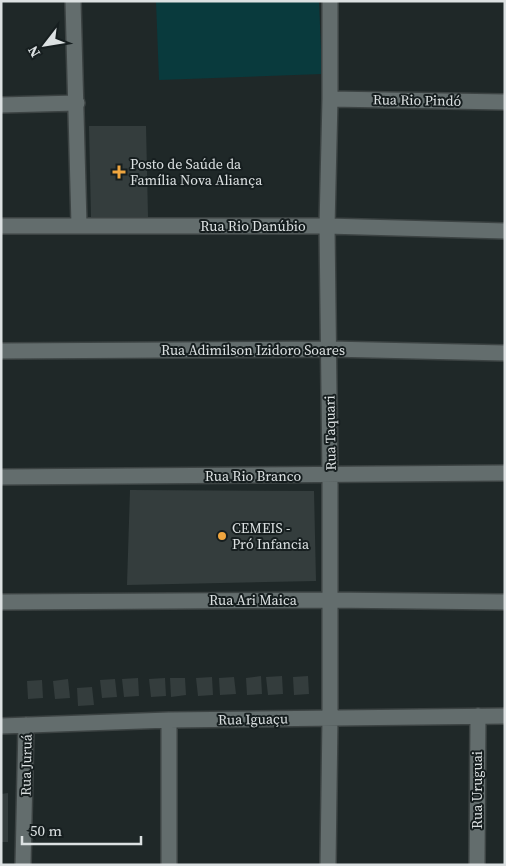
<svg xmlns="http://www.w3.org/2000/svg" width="506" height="866" font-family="'Source Serif 4',serif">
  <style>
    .green { fill: #093a3d }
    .building { fill: #343d3d }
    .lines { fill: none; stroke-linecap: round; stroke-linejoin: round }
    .minor-casing { stroke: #3c4343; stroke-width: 18 }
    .minor { stroke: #636d6d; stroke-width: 15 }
    .poi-dot { fill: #f0a63f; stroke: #161e1f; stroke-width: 2 }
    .labels { text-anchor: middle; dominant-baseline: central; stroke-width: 4; stroke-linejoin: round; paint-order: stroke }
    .street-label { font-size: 14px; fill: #dce1e2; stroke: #161e1f }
    .poi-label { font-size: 14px; fill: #dce1e2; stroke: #161e1f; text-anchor: start }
  </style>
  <rect width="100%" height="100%" fill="#1f2828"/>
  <path class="green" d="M156,1H319L322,74L159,80Z"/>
  <path class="building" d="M89,126H146L148,217H91Z
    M130,490L314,491L316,581L127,585Z
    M261,676L262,694L247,695L246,678Z
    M282,676L283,694L268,695L266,677Z
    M308,676L309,694L294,695L293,677Z
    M212,677L213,695L198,696L196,678Z
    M234,677L236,694L220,695L219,678Z
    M138,678L139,696L124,697L122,679Z
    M165,678L166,696L151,697L149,679Z
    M170,678H185L186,695L171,697Z
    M68,679L70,698L55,699L53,681Z
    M115,679L117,697L102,698L100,680Z
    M42,680L43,698L28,699L27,681Z
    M92,687L94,705L78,706L77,688Z
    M8,793V842H1V794Z"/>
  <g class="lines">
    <defs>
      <path id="minor" d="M73,1L79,225
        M330,99L505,102
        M1,105L77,103
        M1,226H327L505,231
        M1,351L329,349L505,353
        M1,477L505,473
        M1,602L329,600L505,602
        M1,726L169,720L505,716
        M23,865L26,725
        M169,865V720
        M328,865L330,718V475L327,226L330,99V1
        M477,865L478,716"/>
    </defs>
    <use href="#minor" class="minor-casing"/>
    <use href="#minor" class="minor"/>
  </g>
  <g class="poi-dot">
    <path d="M116.5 164.5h5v5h5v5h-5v5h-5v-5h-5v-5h5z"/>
    <circle cx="222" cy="536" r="5"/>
  </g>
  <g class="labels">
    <g class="street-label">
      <text transform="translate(417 100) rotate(1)">Rua Rio Pindó</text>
      <text x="253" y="226">Rua Rio Danúbio</text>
      <text x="253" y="350">Rua Adimilson Izidoro Soares</text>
      <text transform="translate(330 433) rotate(-91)">Rua Taquari</text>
      <text x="253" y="476">Rua Rio Branco</text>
      <text x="253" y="600">Rua Ari Maica</text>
      <text transform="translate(253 719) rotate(-1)">Rua Iguaçu</text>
      <text transform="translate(26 765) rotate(-89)">Rua Juruá</text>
      <text transform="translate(477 790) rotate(-90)">Rua Uruguai</text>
    </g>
    <g class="poi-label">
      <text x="130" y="164">Posto de Saúde da<tspan x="130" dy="16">Família Nova Aliança</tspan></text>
      <text x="232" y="528">CEMEIS -<tspan x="232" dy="16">Pró Infancia</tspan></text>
    </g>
  </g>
  <rect width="506" height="866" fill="none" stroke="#dce1e2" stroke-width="5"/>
  <g transform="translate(45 45) rotate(239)" stroke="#161e1f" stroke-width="4" paint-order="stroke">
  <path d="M0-4L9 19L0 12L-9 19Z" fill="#dce1e2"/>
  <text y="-8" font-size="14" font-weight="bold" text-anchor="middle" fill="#dce1e2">N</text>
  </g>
  <path d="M22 836v8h119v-8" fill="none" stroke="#dce1e2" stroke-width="2.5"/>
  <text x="30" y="836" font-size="15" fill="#dce1e2" stroke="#161e1f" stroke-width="4" paint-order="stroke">50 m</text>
</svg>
